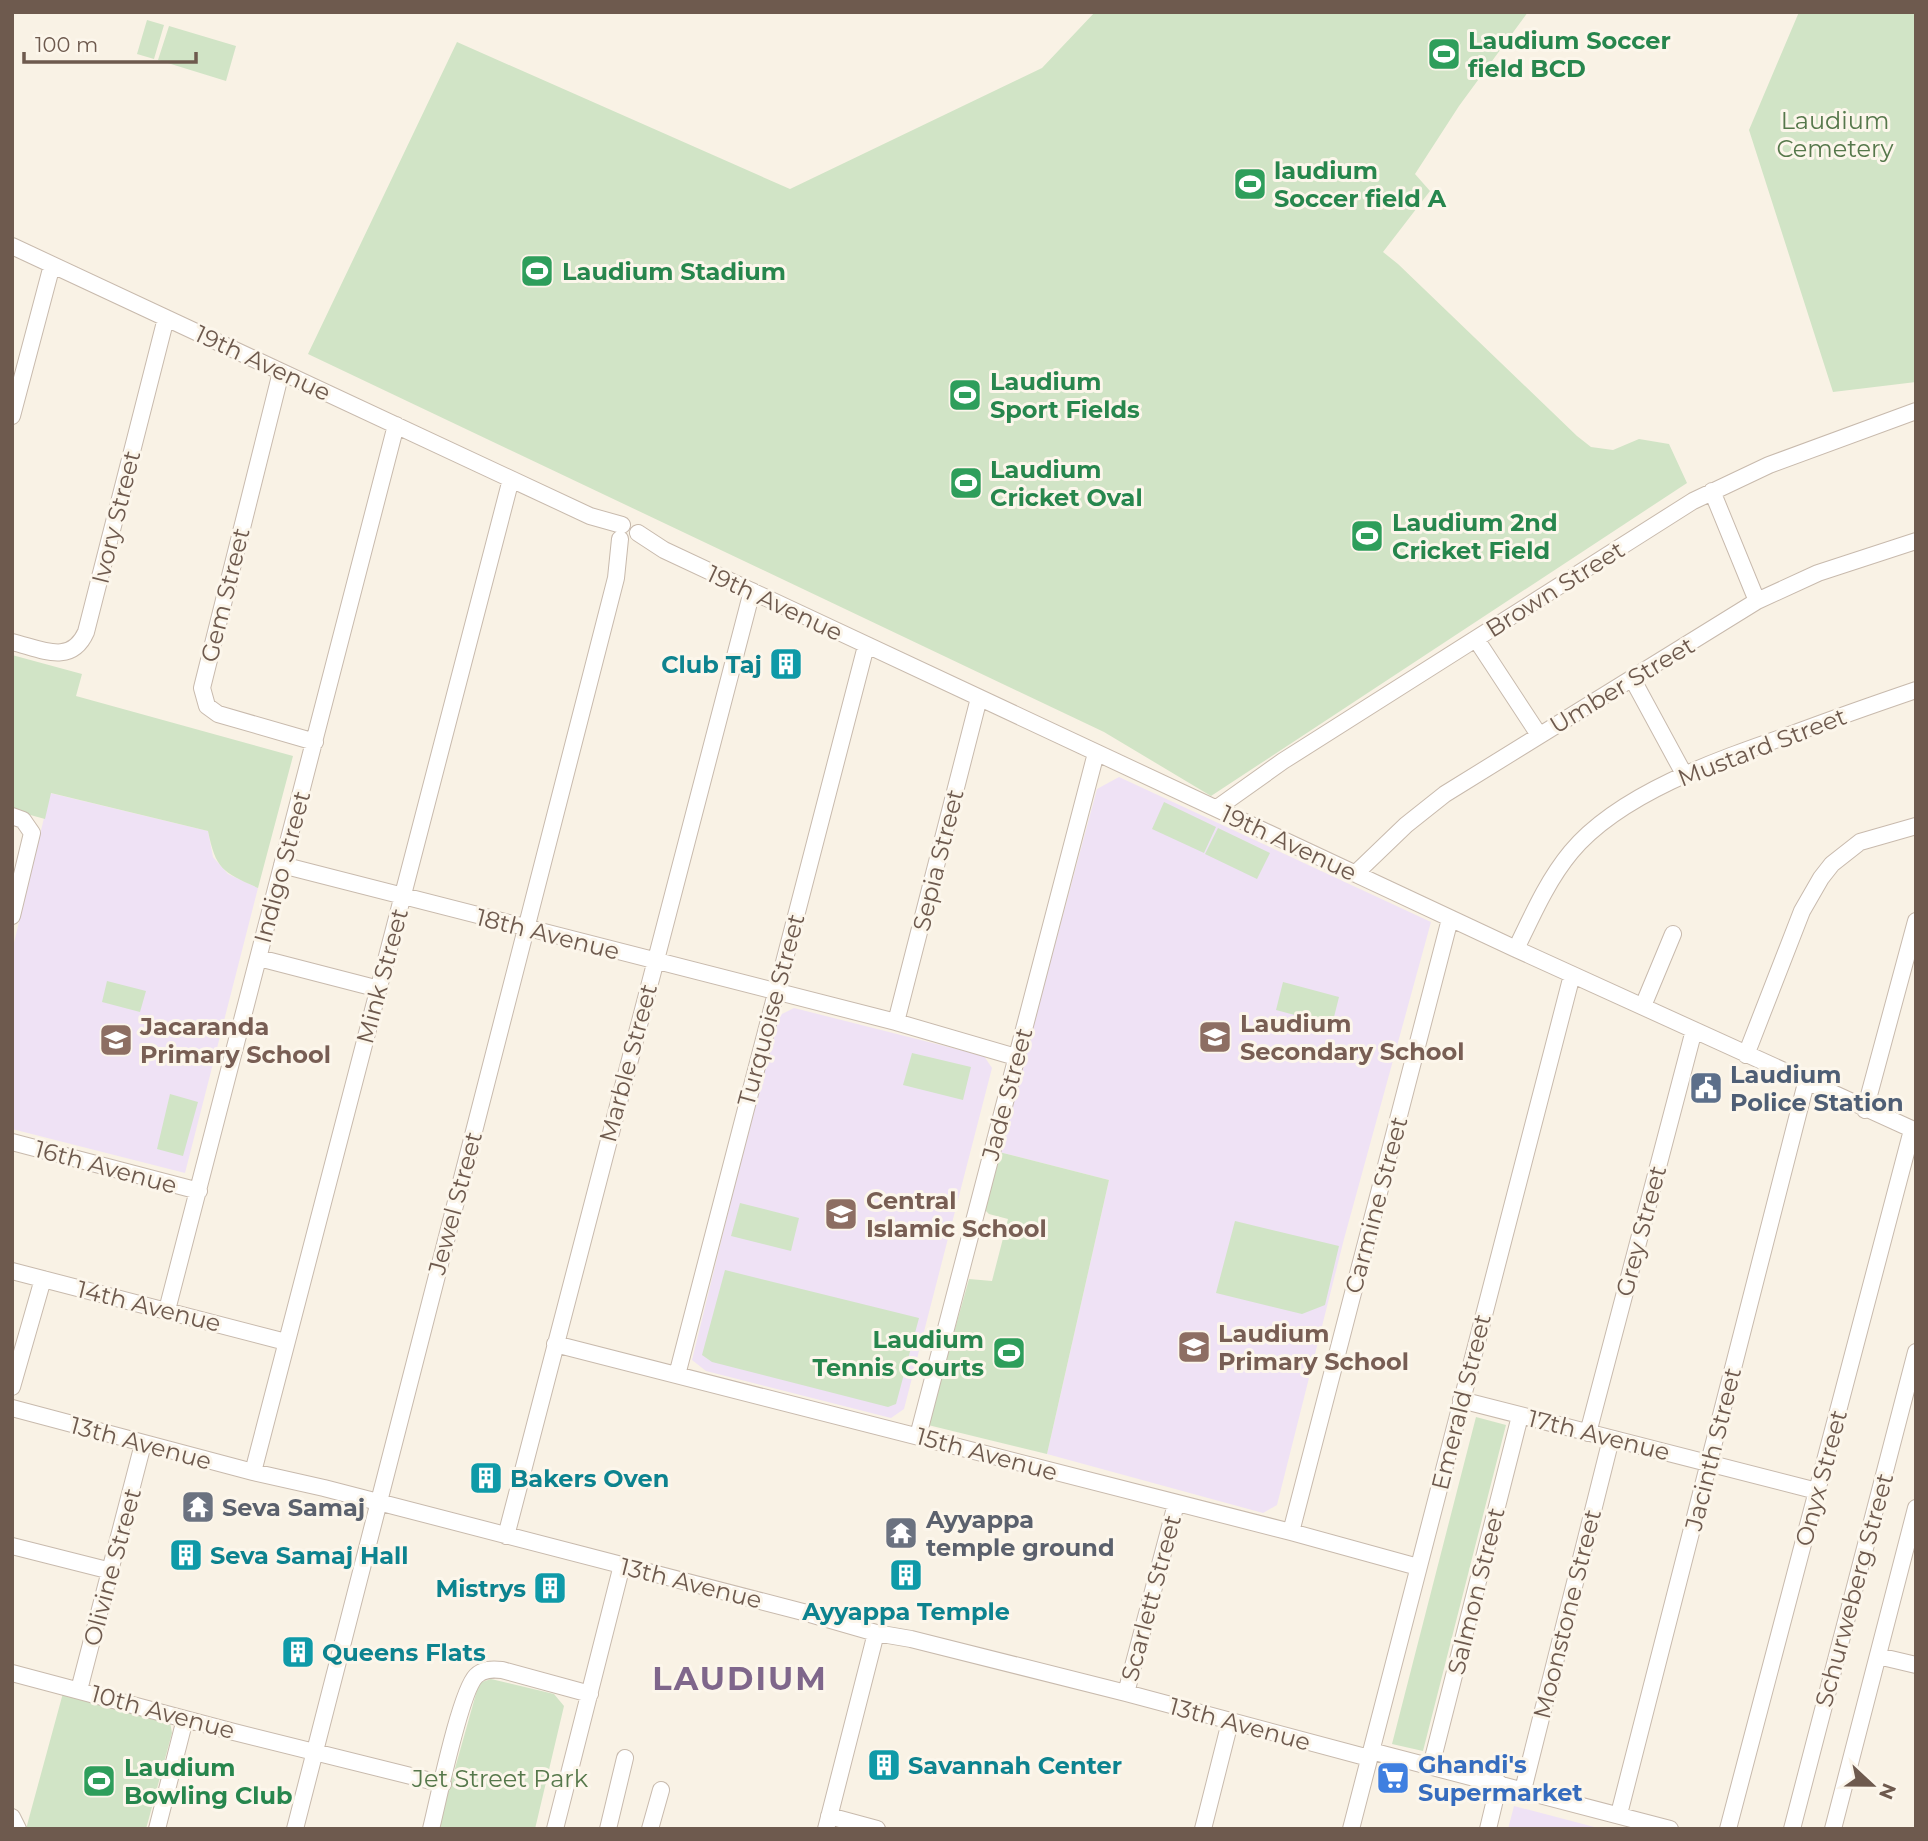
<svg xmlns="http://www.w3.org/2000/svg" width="1928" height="1841" font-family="Montserrat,sans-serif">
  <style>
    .education { fill: #efe2f5 }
    .green { fill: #d1e4c6 }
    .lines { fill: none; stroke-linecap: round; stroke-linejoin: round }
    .minor-casing { stroke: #c8baad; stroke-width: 18 }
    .minor { stroke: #fff; stroke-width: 16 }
    .labels { text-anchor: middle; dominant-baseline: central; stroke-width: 6; stroke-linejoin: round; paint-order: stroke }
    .leisure-label { font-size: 24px; font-weight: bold; fill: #27864d; stroke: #fcf6eb; text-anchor: start }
    .park-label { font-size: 24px; fill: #56784b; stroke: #fcf6eb }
    .street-label { font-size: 24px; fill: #6e5a4e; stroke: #fcf6eb }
    .culture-label { font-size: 24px; font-weight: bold; fill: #0d838f; stroke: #fcf6eb; text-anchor: start }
    .education-label { font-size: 24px; font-weight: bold; fill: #785e54; stroke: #fcf6eb; text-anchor: start }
    .service-label { font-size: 24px; font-weight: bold; fill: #4e5e75; stroke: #fcf6eb; text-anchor: start }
    .worship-label { font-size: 24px; font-weight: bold; fill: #5b616d; stroke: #fcf6eb; text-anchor: start }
    .shop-label { font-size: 24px; font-weight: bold; fill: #366cbe; stroke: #fcf6eb; text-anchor: start }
    .district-label { font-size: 32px; font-weight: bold; letter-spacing: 2px; fill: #7f668b; stroke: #fcf6eb }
  </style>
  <rect width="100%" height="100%" fill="#f9f2e5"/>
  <path class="education" d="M1119,777L1431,922L1344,1239L1277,1505L1263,1513L1047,1454L1109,1180L999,1152L1097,789Z
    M50,793L208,831L213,857L228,874L258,888L185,1173L12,1129V951Z
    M794,1008L984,1056L992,1068L904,1409L891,1418L706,1371L692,1360L776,1017Z
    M1514,1806L1602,1829H1508Z"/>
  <path class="green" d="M1095,12H1528L1459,106L1415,174L1430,191L1383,252L1398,264L1577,436L1591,447L1613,450L1639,439L1669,444L1687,483L1211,796L1104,732L308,354L457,42L790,189L1042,68Z
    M1799,12H1916V382L1833,392L1749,130Z
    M147,20L164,25L154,59L137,54Z
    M169,26L236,46L226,81L158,60Z
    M12,655L82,674L76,696L293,756L258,888C223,872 216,870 208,831L51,793L45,819L12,810Z
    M1164,802L1216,827L1204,853L1152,829Z
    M1218,828L1270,853L1257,879L1205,854Z
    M107,981L146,991L140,1012L102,1002Z
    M1283,982L1339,997L1332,1025L1276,1010Z
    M912,1053L971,1067L963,1100L903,1085Z
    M170,1094L198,1102L183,1156L157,1149Z
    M999,1152L1109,1180L1047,1454L928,1425L969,1279L992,1281L1008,1219L989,1214L984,1209Z
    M740,1203L799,1218L791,1251L731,1236Z
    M1235,1221L1339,1246L1325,1305L1302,1314L1216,1293Z
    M725,1270L919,1318L896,1404L888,1407L712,1362L702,1355Z
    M1476,1417L1506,1425L1423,1751L1392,1744Z
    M491,1679L554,1694L564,1706L535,1829H438L479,1683Z
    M63,1693L170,1722L172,1733L146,1829H26Z"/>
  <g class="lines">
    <defs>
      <path id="minor" d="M12,246L590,516L622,525
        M281,372L202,688L207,706L218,714L315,742
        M12,416L52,265
        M1712,491L1757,601
        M638,533L664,550L1516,949L1916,1131
        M1476,639L1539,735
        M12,642C41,649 71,666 86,632L166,318
        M1633,680L1684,774
        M1217,808L1283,761L1693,501L1769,465L1916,411
        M12,816L23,820L32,833L12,916
        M282,865L896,1022L1016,1057
        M1355,874L1406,825L1445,794L1757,601L1818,573L1916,541
        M1516,949C1532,916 1547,881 1571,852C1621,792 1723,758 1795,733C1835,718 1875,704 1916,690
        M259,958L379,989
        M1643,1006L1673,934
        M896,1022L979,698
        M1746,1055L1802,911L1821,878L1832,864L1860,842L1916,826
        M1865,1110L1916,921
        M12,1142L199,1191
        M12,1271L286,1342
        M167,1310L396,425
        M555,1344L1291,1532L1418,1567
        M677,1375L866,646
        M12,1387L43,1279
        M1461,1400L1817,1491
        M12,1408L253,1472L324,1488L803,1612L876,1633L911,1639L1126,1693L1369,1758
        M1588,1433L1694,1030
        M918,1436L1096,753
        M253,1472L511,479
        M1291,1532L1450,919
        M506,1536L752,591
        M12,1546L111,1571
        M1878,1656L1916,1665
        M12,1673L234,1732L443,1784
        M79,1690L143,1444
        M1126,1693L1176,1504
        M1371,1751L1670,1829
        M1431,1766L1520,1416
        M1523,1790L1611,1439
        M1619,1814L1806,1083
        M829,1816L877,1829
        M12,1817L18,1829
        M157,1829L185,1719
        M295,1829L616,578L620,539
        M431,1829C438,1801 460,1692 476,1676C483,1669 492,1669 502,1670L590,1694
        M555,1829L622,1565
        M608,1829L625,1758
        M650,1829L661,1790
        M826,1829L876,1633
        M1203,1829L1230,1722
        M1351,1829L1572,975
        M1488,1829L1499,1783
        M1728,1829L1912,1130
        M1792,1829L1916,1352
        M1833,1829L1916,1508"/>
    </defs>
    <use href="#minor" class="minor-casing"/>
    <use href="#minor" class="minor"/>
  </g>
  <defs>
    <symbol id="stadium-square" viewBox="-11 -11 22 22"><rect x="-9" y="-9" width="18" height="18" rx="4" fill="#2e9e5b" stroke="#fcf6eb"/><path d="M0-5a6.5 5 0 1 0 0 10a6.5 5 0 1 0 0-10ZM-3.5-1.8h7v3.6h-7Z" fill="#fff"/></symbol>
    <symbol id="building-square" viewBox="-11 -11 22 22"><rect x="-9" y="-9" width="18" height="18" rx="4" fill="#0f9aa8" stroke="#fcf6eb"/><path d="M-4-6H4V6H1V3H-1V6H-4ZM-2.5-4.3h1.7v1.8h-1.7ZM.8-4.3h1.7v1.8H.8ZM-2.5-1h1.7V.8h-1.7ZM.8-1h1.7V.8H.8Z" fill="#fff"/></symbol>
    <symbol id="school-square" viewBox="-11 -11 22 22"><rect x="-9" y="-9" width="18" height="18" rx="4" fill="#8d6e63" stroke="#fcf6eb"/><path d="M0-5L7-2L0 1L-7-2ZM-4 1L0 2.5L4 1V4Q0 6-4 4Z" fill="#fff"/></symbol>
    <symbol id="civic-square" viewBox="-11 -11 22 22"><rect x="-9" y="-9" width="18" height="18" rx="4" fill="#5c6f8a" stroke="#fcf6eb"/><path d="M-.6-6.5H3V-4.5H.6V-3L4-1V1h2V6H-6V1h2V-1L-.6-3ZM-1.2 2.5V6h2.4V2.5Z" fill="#fff"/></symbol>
    <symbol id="temple-square" viewBox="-11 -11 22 22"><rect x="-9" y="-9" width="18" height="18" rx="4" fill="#6b7280" stroke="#fcf6eb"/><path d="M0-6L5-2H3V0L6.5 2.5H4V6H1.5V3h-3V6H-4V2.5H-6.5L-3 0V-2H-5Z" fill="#fff"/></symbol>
    <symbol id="supermarket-square" viewBox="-11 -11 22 22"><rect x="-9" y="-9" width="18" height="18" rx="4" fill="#3f7fe0" stroke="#fcf6eb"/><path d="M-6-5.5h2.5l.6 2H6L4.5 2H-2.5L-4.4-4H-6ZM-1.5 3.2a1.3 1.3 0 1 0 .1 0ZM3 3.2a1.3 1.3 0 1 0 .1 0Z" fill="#fff"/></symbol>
  </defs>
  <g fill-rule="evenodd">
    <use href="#stadium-square" x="1425" y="35" width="38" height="38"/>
    <use href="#stadium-square" x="1231" y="165" width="38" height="38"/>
    <use href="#stadium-square" x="518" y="252" width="38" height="38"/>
    <use href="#stadium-square" x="946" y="376" width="38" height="38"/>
    <use href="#stadium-square" x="947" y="464" width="38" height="38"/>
    <use href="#stadium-square" x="1348" y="517" width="38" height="38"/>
    <use href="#building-square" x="767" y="645" width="38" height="38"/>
    <use href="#school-square" x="1196" y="1018" width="38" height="38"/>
    <use href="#school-square" x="97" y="1021" width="38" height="38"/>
    <use href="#civic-square" x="1687" y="1069" width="38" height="38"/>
    <use href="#school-square" x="822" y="1195" width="38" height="38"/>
    <use href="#school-square" x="1175" y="1328" width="38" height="38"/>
    <use href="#stadium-square" x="990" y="1334" width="38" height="38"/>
    <use href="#building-square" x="467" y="1459" width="38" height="38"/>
    <use href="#temple-square" x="179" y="1488" width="38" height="38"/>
    <use href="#temple-square" x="882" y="1514" width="38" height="38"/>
    <use href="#building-square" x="167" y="1536" width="38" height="38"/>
    <use href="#building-square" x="887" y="1556" width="38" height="38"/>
    <use href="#building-square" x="531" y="1569" width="38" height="38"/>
    <use href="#building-square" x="279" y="1633" width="38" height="38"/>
    <use href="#building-square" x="865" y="1746" width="38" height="38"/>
    <use href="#supermarket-square" x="1374" y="1759" width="38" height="38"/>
    <use href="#stadium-square" x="80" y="1762" width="38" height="38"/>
  </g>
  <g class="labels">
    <g class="leisure-label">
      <text x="1468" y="40">Laudium Soccer<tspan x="1468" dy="28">field BCD</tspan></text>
      <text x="1274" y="170">laudium<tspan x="1274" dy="28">Soccer field A</tspan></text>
      <text x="562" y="271">Laudium Stadium</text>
      <text x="990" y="381">Laudium<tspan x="990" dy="28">Sport Fields</tspan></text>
      <text x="990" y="469">Laudium<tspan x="990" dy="28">Cricket Oval</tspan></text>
      <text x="1392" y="522">Laudium 2nd<tspan x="1392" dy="28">Cricket Field</tspan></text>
      <text x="984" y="1339" text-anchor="end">Laudium<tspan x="984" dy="28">Tennis Courts</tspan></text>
      <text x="124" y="1767">Laudium<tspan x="124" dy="28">Bowling Club</tspan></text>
    </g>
    <g class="park-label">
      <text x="1835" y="120">Laudium<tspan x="1835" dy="28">Cemetery</tspan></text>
      <text x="500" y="1778">Jet Street Park</text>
    </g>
    <g class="street-label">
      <text transform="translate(263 363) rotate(25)">19th Avenue</text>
      <text transform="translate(116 517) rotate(-76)">Ivory Street</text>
      <text transform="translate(1555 589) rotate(-32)">Brown Street</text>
      <text transform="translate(225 595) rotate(-76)">Gem Street</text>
      <text transform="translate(775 603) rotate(25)">19th Avenue</text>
      <text transform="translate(1622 685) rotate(-31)">Umber Street</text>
      <text transform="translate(1762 747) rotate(-21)">Mustard Street</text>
      <text transform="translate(1289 843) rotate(25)">19th Avenue</text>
      <text transform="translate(938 860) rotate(-76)">Sepia Street</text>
      <text transform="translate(282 867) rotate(-75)">Indigo Street</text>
      <text transform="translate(548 934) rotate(14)">18th Avenue</text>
      <text transform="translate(382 976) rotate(-75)">Mink Street</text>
      <text transform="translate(771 1010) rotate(-75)">Turquoise Street</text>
      <text transform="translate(628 1063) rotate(-75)">Marble Street</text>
      <text transform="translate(1007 1094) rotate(-75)">Jade Street</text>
      <text transform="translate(106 1167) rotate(15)">16th Avenue</text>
      <text transform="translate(455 1203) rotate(-75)">Jewel Street</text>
      <text transform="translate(1376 1205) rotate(-75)">Carmine Street</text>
      <text transform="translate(1641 1231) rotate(-75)">Grey Street</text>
      <text transform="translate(149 1306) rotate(14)">14th Avenue</text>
      <text transform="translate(1461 1402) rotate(-76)">Emerald Street</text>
      <text transform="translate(1599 1435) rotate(14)">17th Avenue</text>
      <text transform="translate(141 1443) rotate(15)">13th Avenue</text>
      <text transform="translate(1713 1449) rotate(-76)">Jacinth Street</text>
      <text transform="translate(987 1454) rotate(15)">15th Avenue</text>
      <text transform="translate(1821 1478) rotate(-75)">Onyx Street</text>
      <text transform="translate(112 1567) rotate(-75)">Olivine Street</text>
      <text transform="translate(691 1583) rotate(14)">13th Avenue</text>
      <text transform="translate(1854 1590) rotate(-75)">Schurweberg Street</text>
      <text transform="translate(1476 1591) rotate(-76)">Salmon Street</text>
      <text transform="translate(1151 1598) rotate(-75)">Scarlett Street</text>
      <text transform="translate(1567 1614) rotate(-76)">Moonstone Street</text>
      <text transform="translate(163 1712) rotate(15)">10th Avenue</text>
      <text transform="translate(1240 1724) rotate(15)">13th Avenue</text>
    </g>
    <g class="culture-label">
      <text x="762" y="664" text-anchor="end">Club Taj</text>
      <text x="510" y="1478">Bakers Oven</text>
      <text x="210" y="1555">Seva Samaj Hall</text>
      <text x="526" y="1588" text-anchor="end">Mistrys</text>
      <text x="906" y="1611" text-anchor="middle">Ayyappa Temple</text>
      <text x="322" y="1652">Queens Flats</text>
      <text x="908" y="1765">Savannah Center</text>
    </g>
    <g class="education-label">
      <text x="1240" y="1023">Laudium<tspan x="1240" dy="28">Secondary School</tspan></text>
      <text x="140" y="1026">Jacaranda<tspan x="140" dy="28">Primary School</tspan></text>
      <text x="866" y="1200">Central<tspan x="866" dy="28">Islamic School</tspan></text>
      <text x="1218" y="1333">Laudium<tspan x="1218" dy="28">Primary School</tspan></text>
    </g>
    <g class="service-label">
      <text x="1730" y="1074">Laudium<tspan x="1730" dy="28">Police Station</tspan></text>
    </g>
    <g class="worship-label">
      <text x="222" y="1507">Seva Samaj</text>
      <text x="926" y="1519">Ayyappa<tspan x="926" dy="28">temple ground</tspan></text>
    </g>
    <g class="shop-label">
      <text x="1418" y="1764">Ghandi's<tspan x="1418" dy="28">Supermarket</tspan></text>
    </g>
    <g class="district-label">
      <text x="740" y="1678">LAUDIUM</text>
    </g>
  </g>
  <rect width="1928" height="1841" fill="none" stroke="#6e5a4e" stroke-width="28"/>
  <g transform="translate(1872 1785) rotate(112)" stroke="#fcf6eb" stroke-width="5" paint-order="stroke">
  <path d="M0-5L12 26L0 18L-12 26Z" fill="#6e5a4e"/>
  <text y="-10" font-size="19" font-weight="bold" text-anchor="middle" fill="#6e5a4e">N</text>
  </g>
  <path d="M24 52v10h172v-10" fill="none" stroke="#6e5a4e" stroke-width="3.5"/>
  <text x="35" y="52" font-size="21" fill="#6e5a4e" stroke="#fcf6eb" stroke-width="5" paint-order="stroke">100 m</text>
</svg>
